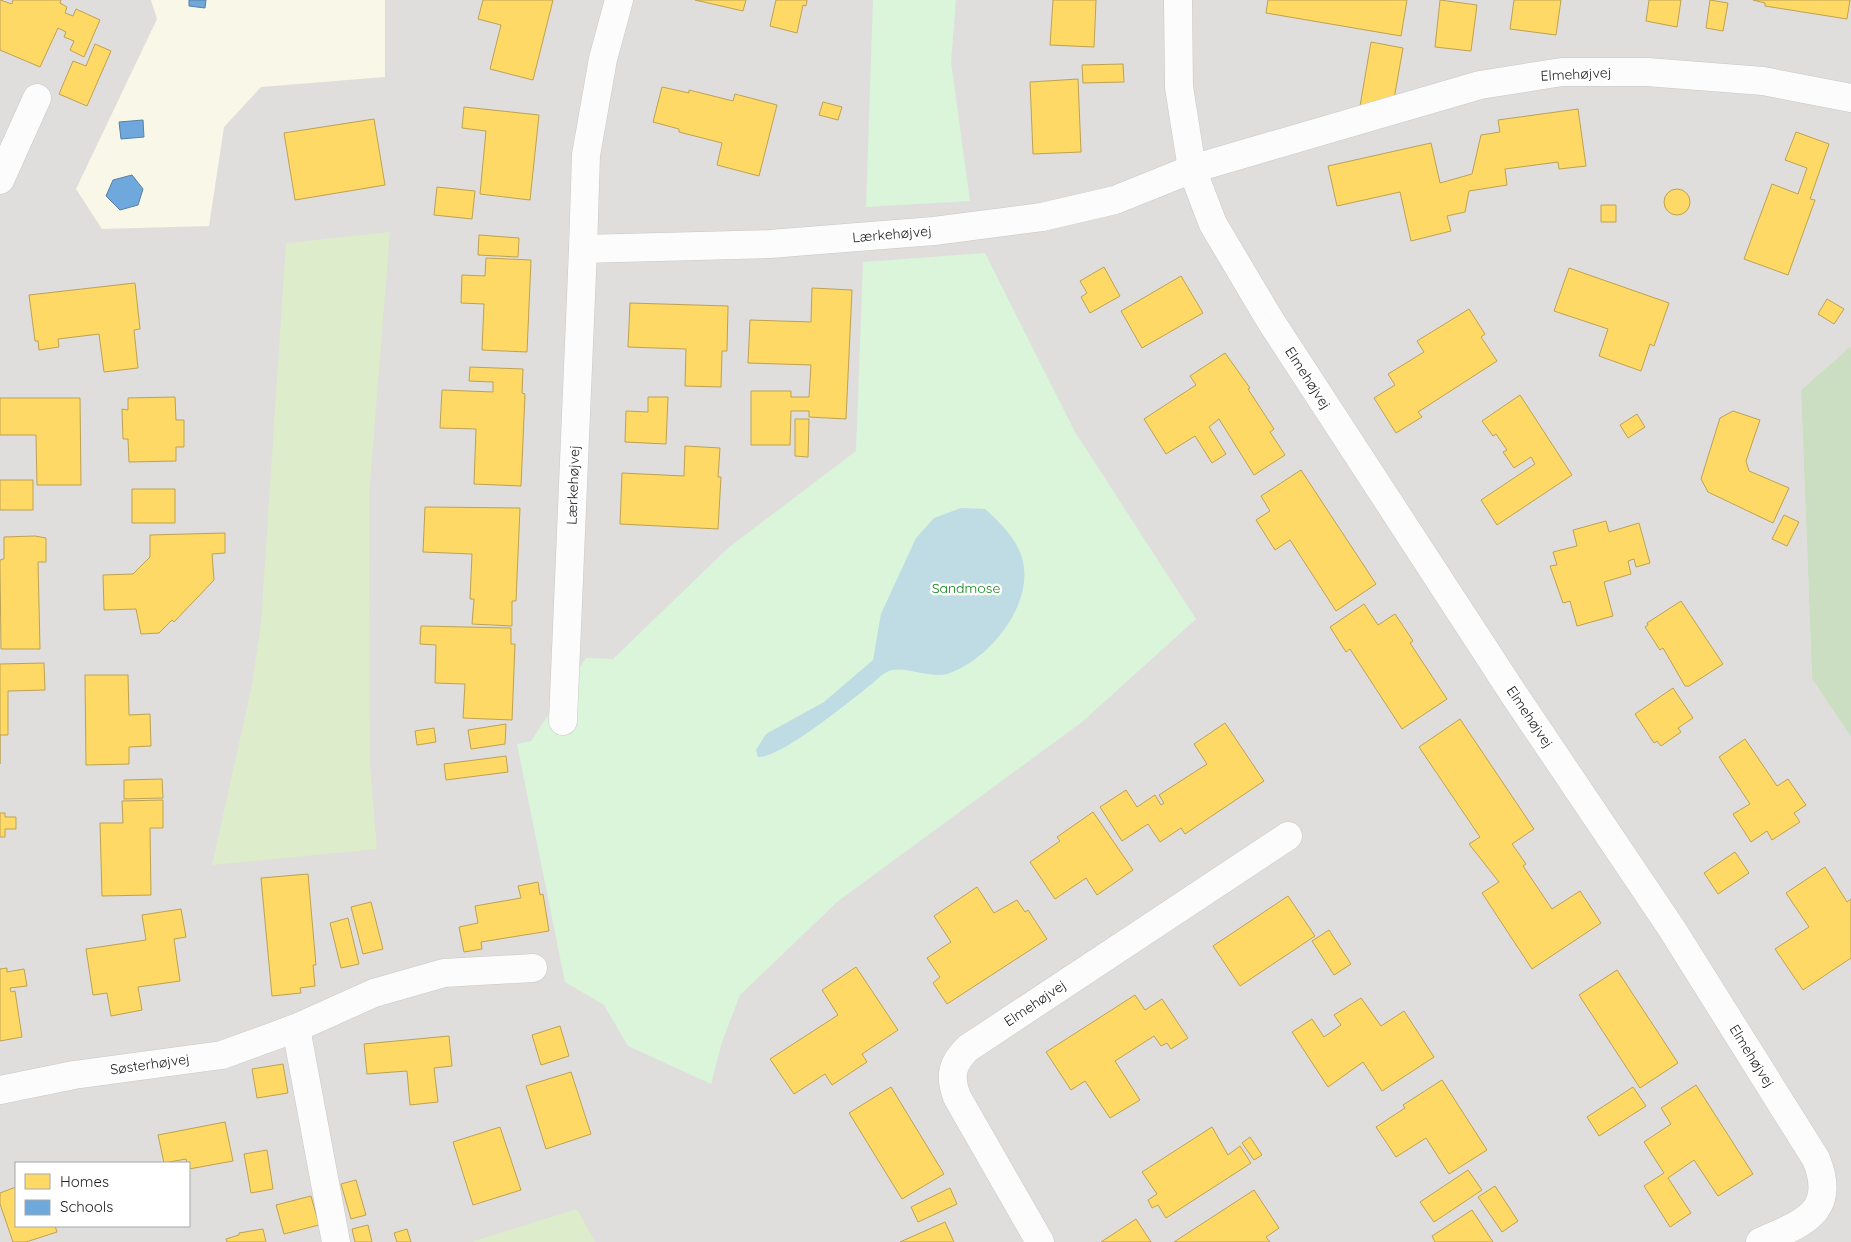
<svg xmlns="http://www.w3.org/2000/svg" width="1851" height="1242" font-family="Quicksand,sans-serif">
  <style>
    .residential { fill: #dfdedc; fill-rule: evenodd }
    .education { fill: #f8f7e8 }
    .grass { fill: #ddeccb }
    .forest { fill: #cbdec1 }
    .park { fill: #daf5da }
    .water { fill: #bfdbe3 }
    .homes { fill: #ffd966; stroke: #bda252 }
    .schools { fill: #6fa8dc; stroke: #5880a4 }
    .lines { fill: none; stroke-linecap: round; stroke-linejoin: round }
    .minor-casing { stroke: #c9c8c7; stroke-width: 29 }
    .minor { stroke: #fdfcfc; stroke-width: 28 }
    .labels { text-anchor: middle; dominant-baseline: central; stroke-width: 5; stroke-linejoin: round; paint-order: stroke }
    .street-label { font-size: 14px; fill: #222; stroke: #fff }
    .park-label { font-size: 14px; fill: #0c8416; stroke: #fff }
  </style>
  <rect width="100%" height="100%" fill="#f0eeeb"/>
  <path class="residential" d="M0,0H1851V346L1801,390L1812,679L1851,737V1242H0ZM16,1163H189V1226H16Z"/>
  <path class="education" d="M151,0H385V77L261,87L224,127L209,226L102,229L76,189L157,19Z"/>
  <path class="grass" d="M390,232L369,495L370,766L377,849L212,865L252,685L261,622L286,243Z
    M577,1209L595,1242H471Z"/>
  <path class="forest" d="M1851,346V737L1812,679L1801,390Z"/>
  <path class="park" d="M873,0H956L951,62L970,201L866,207Z
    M985,253L1075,432L1196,619L1082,722L837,902L740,995L722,1042L711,1084L628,1046L604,1005L565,982L517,744L531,741L586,658L613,659L728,548L856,451L863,262Z"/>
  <path class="water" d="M961,508L985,509C1002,524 1022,544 1024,568C1029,611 986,662 947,674C929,679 901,664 887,672C880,675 875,682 869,686C849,702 781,758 758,757L756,750L766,734L824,702L873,660L881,614L916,538L934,518Z"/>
  <path class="homes" d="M0,0L12,4L13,0H61L60,3L67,7L65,13L73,16L76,9L100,20L84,57L70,50L74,41L64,37L66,32L58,28L40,67L0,50Z
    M483,0H553L533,80L490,69L501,25L478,19Z
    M695,0H746L743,11Z
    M776,0H807L806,6L803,5L797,33L770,26Z
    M1053,0H1096L1094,47L1050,45Z
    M1268,0H1407L1401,36L1266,13Z
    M1440,0L1477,5L1471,51L1435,47Z
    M1514,0H1561L1556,35L1510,29Z
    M1649,0H1681L1677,27L1646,21Z
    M1710,0L1728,3L1723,31L1706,28Z
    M1753,0H1850L1847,19L1765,6V3Z
    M1371,42L1403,48L1394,99L1360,106Z
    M95,44L111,51L87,106L59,94L73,61L86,66Z
    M1123,64L1124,82L1083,83L1082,65Z
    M1078,79L1081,152L1033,154L1030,82Z
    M662,87L689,93V90L733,101L735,94L777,105L759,176L717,165L722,143L679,132V129L653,122Z
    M823,102L842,107L838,120L819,115Z
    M464,107L539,115L530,200L480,194L486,131L462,128Z
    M1578,109L1586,166L1559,169L1558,162L1505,169L1507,185L1469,191L1465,212L1447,216L1451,231L1411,241L1400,192L1337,206L1328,166L1431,143L1440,183L1472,174L1481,135L1500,132L1498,120Z
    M374,119L385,185L295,200L284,133Z
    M1796,132L1829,144L1810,199L1815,200L1788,275L1744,259L1772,184L1798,194L1807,168L1785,160Z
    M437,187L475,191L472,219L434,215Z
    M1664 202a13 13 0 1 1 26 0a13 13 0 1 1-26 0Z
    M1601,205H1616V222H1601Z
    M479,235L519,238L518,257L478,255Z
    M486,258L531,260L527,352L482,350L484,304L461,303L462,275L485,276Z
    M1104,267L1120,296L1090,313L1081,297L1087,293L1080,281Z
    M1569,268L1669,303L1654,346L1650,344L1641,371L1599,356L1608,329L1554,311Z
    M1181,276L1203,313L1142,348L1121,311Z
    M135,283L140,329L134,330L138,368L104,372L99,334L58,339L59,347L39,350L38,341H35L29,295Z
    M812,288L852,290L846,419L809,417V411H791L790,445H751V391H791V397H809L811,365L748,363L750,320L811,322Z
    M1827,299L1844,309L1834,324L1818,314Z
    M630,303L728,306L727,351H722L721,387L685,386L686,349L628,347Z
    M1469,309L1485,334L1481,337L1497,361L1418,412L1422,417L1396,433L1374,398L1395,385L1388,374L1424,352L1417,341Z
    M1225,353L1250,388L1248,389L1274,429L1270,432L1285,455L1254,475L1219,419L1209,427L1226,454L1212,463L1195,436L1166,454L1144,419L1196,385L1190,376Z
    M470,367L523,369L522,393L525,394L521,486L474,484L476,429L440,428L442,390L493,392V382L469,381Z
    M1520,395L1572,475L1497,525L1481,500L1535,464L1531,457L1514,468L1503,452L1507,450L1496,434L1493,436L1482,421Z
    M175,397L176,420H184V447H176V461L129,462L128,439H123L122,409L128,410V398Z
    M648,397H668L666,444L625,442L626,411L648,412Z
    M0,398H80L81,485H37L36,435H0Z
    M1733,411L1760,420L1746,461L1749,471L1789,488L1773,523L1708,492L1701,479L1720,418Z
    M1637,414L1645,427L1628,438L1620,425Z
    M795,419H809L808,457L795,456Z
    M685,446L720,448L718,477H721L718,529L620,524L622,473L684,476Z
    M1301,470L1376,584L1336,611L1290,540L1275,550L1256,520L1270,511L1261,496Z
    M0,480H33V510H0Z
    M132,489H175V523H132Z
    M425,507L520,508L516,601H512V626L472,624L474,599H470L472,554L423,552Z
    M1784,515L1799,522L1787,546L1772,539Z
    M1606,521L1609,532L1639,523L1650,563L1636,567L1634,559L1628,561L1631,574L1604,582L1613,616L1577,626L1570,601L1563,603L1550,566L1557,565L1553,552L1577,546L1573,530Z
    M225,533V553L212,554L214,580L174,622L172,620L159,633L141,634L136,609L104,610L103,575L133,574L150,557V535Z
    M35,536L46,538V562H38L40,649H1L0,568V560L4,559V537Z
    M1681,601L1723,664L1689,686H1685L1663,648L1660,650L1645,627L1648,625L1647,623Z
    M1364,604L1378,625L1395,614L1413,641L1410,643L1447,699L1402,729L1350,649L1346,652L1330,627Z
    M421,626L511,628V644H515L512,720L463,718L465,684L435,683L436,645L420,644Z
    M44,663L45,690L8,691V735H0V764V664Z
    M85,675H128L129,715L150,714L151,746L129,747V764L86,765Z
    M1673,688L1693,718L1678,728L1681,732L1661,746L1657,741L1654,743L1635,714Z
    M1460,719L1534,829L1512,844L1526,864L1523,866L1552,909L1580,891L1601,923L1532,969L1482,893L1499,882L1469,844L1480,837L1419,747Z
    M1225,723L1264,781L1185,834L1181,828L1160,842L1148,824L1122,841L1100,807L1126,790L1137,807L1155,795L1161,805L1164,803L1159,795L1207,764L1194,744Z
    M506,724L505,744L471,749L468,730Z
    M434,728L436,742L417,745L415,731Z
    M1745,739L1777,786L1788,779L1806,805L1794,813L1800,822L1772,840L1767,831L1751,842L1733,814L1750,804L1719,757Z
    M506,756L508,772L446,780L444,764Z
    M162,779L163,798L124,799V780Z
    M163,800V828H150L151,895L102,896L100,823H123L122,801Z
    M1093,812L1133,870L1097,895L1086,878L1055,899L1030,862L1060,841L1057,837Z
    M0,813H5V817H16V829H5V837H0Z
    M1735,852L1749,873L1718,894L1704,873Z
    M1825,867L1847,902L1851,899V958L1803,990L1775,949L1809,927L1786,893Z
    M308,874L316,965H313L315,986L300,988L301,993L272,996L261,878Z
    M538,882L540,895L543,894L549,931L481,942L482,949L464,952L459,927L478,923L475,906L521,898L518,886Z
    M977,887L994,913L1017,900L1025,912L1028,910L1047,939L947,1004L933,983L940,977L927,958L951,942L934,916Z
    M1288,896L1315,936L1240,986L1213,946Z
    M371,902L383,949L363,954L351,907Z
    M181,909L186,937L174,939L180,981L138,987L142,1010L111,1016L107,993L93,995L86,949L146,940L142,915Z
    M348,918L359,964L341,968L330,923Z
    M1329,930L1351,964L1334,975L1312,941Z
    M856,967L898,1030L862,1054L867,1062L832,1085L825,1074L794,1094L770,1059L838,1015L822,990Z
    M7,968V972L24,969L27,986L10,988L11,992L15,991L22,1037L0,1041V969Z
    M1617,970L1678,1063L1640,1088L1579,995Z
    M1135,995L1145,1010L1162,999L1188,1038L1171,1049L1167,1043L1161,1046L1154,1036L1115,1061L1140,1100L1110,1118L1085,1081L1071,1090L1046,1052Z
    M1361,998L1381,1026L1404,1011L1434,1057L1382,1091L1363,1062L1328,1087L1292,1032L1312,1019L1324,1037L1341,1025L1334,1015Z
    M560,1026L569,1056L541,1065L532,1035Z
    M449,1036L452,1066L434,1068L438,1102L410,1105L407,1071L367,1074L364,1044Z
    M283,1064L288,1093L257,1098L252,1069Z
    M571,1072L591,1134L546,1149L526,1086Z
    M1442,1080L1487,1150L1449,1174L1426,1138L1396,1157L1376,1127L1405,1108L1403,1105Z
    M1696,1085L1753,1174L1718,1196L1694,1160L1668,1178L1691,1213L1670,1227L1644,1186L1664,1173L1644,1142L1671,1124L1661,1108Z
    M891,1087L944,1174L902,1199L849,1113Z
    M1633,1087L1646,1106L1599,1136L1587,1117Z
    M225,1122L233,1161L189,1169L186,1159L164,1163L158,1135Z
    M500,1127L521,1190L473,1205L453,1142Z
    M1212,1127L1228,1155L1240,1146L1251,1163L1166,1218L1158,1205L1152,1208L1148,1200L1157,1194L1142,1172Z
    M1250,1137L1262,1155L1254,1160L1242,1143Z
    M267,1150L273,1189L251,1193L244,1154Z
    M1468,1170L1482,1190L1434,1222L1420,1202Z
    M356,1180L366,1215L351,1219L341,1184Z
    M1495,1186L1518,1221L1502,1232L1478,1197Z
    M16,1187V1226H55L57,1232L26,1242H13L0,1204V1193Z
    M950,1188L957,1204L918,1222L911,1207Z
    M1254,1190L1279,1228L1266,1237L1270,1242H1174Z
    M311,1196L319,1225L284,1234L276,1205Z
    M1472,1210L1493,1242H1435L1432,1236Z
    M1136,1219L1151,1242H1101Z
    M945,1222L954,1242H900Z
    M368,1225L372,1242H355L352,1229Z
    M263,1229L266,1242H227L226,1239L239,1235V1233Z
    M407,1229L411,1242H397L394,1233Z"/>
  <path class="schools" d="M189,0H206L205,8L189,6Z
    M143,120L144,137L121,139L119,122Z
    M132,175L143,189L138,205L120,210L106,196L113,180Z"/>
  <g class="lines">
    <defs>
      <path id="minor" d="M1178,0L1179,87L1192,169L1213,224L1270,320L1515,696L1672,929L1816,1159C1838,1213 1802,1223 1760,1242
        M0,180L37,98
        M583,249L586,155L603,59L619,0
        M563,721L583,249L770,244L934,231L1042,217L1115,200L1192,169L1480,85L1562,72H1647L1763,81L1851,98
        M296,1028L336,1242
        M0,1090L74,1075L222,1055L296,1028L374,993L444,973L533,968
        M1040,1242L957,1097C949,1076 952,1063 968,1048L1288,836"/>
    </defs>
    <use href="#minor" class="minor-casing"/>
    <use href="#minor" class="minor"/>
  </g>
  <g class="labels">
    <g class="street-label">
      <text transform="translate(1576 74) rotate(-3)">Elmehøjvej</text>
      <text transform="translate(892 234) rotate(-5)">Lærkehøjvej</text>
      <text transform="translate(1308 378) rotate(57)">Elmehøjvej</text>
      <text transform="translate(573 485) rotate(-88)">Lærkehøjvej</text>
      <text transform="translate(1530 717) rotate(56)">Elmehøjvej</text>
      <text transform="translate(1035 1003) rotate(-34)">Elmehøjvej</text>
      <text transform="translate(1752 1056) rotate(58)">Elmehøjvej</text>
      <text transform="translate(150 1064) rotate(-8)">Søsterhøjvej</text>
    </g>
    <g class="park-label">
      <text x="966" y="588">Sandmose</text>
    </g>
  </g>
  <rect x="15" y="1162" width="175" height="65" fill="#ffffff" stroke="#a7a7a7"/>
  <rect x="25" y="1174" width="25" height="15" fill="#ffd966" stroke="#a7a7a7"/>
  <text x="60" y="1187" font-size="15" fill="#222222">Homes</text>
  <rect x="25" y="1200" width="25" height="15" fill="#6fa8dc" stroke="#a7a7a7"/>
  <text x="60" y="1212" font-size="15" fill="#222222">Schools</text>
</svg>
